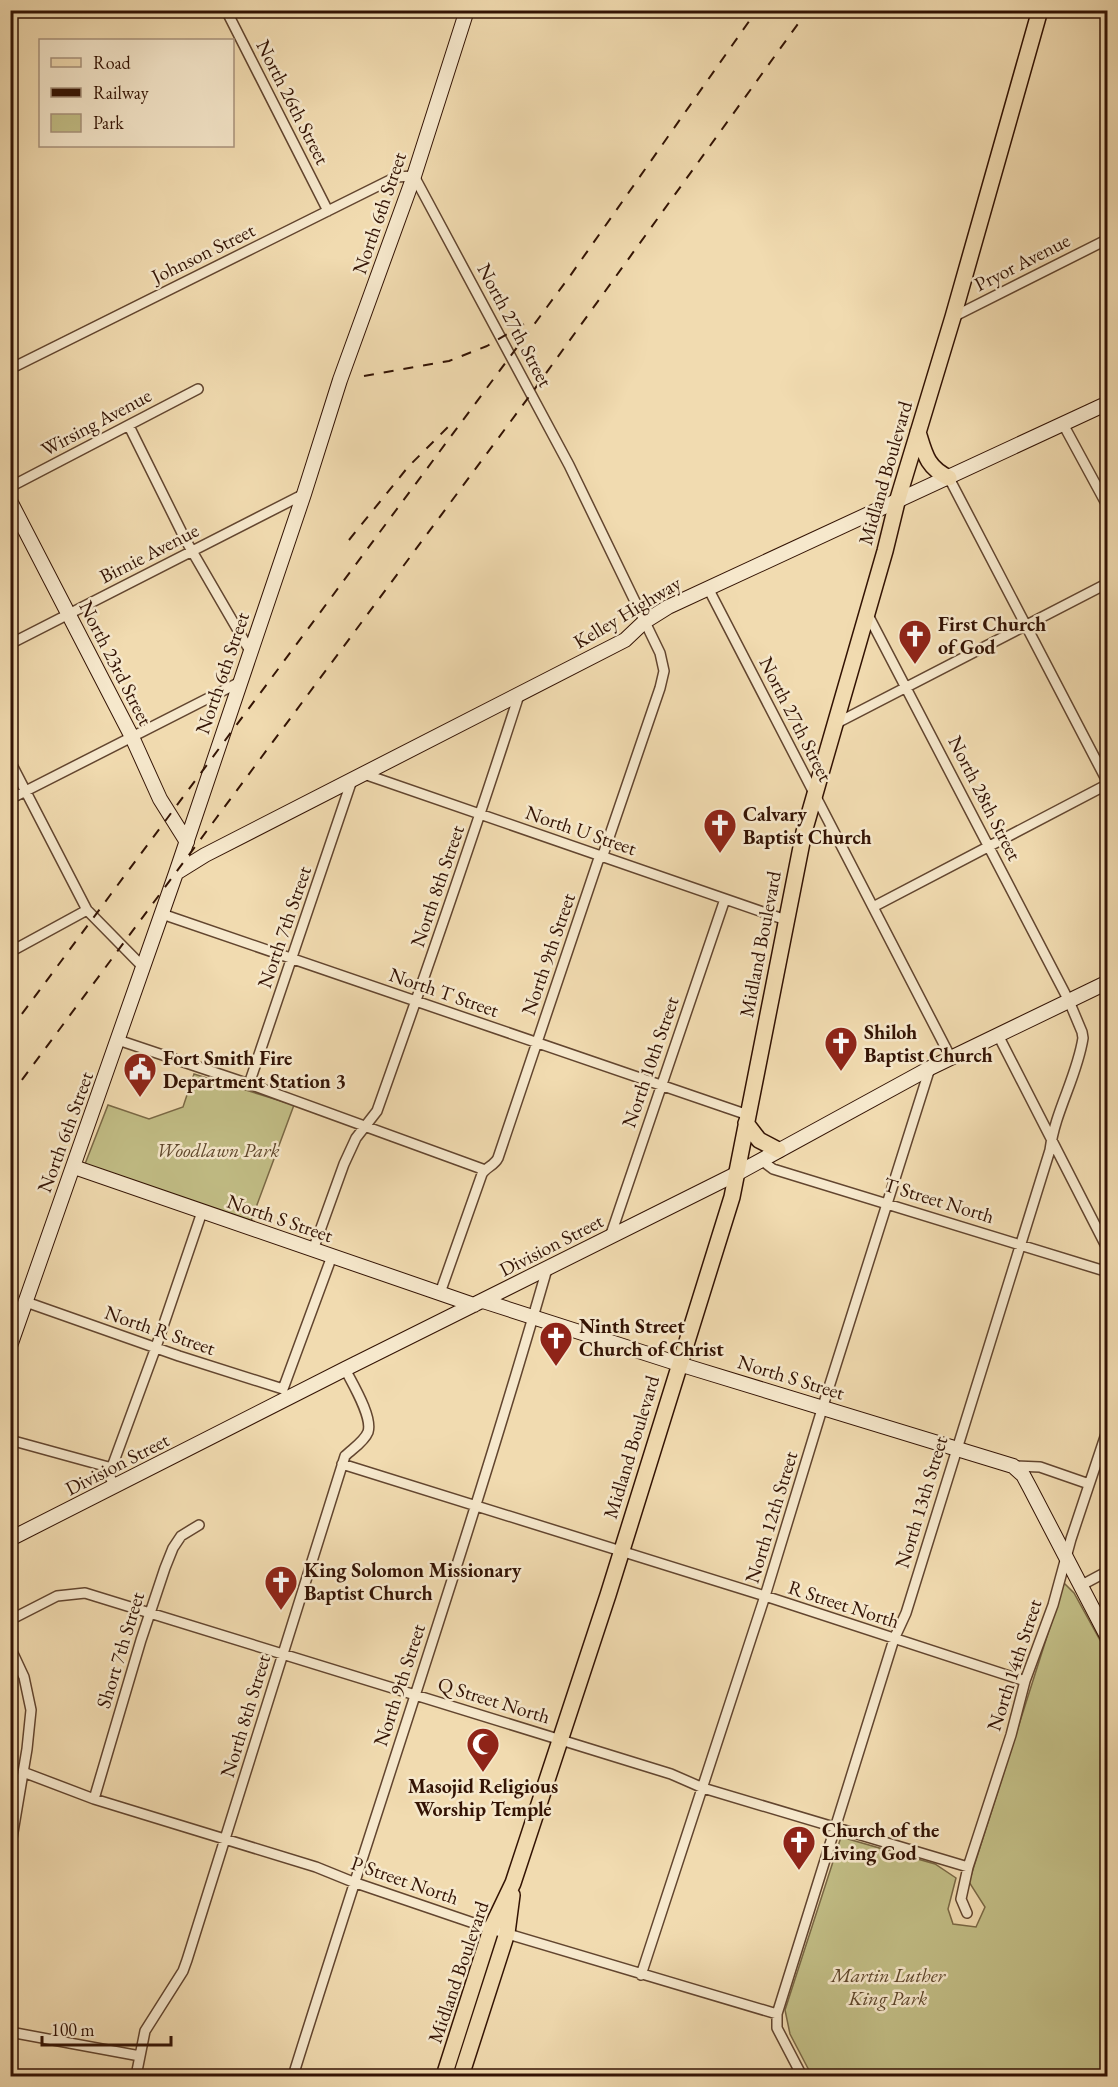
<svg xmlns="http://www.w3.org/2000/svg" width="1118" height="2087" font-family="'EB Garamond',serif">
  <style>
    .green { fill: #c2be86; stroke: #7a6845; stroke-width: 1.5 }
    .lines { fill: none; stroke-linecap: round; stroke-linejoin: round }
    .street-casing { stroke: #62452f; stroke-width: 12 }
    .secondary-casing { stroke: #331304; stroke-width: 16 }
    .primary-casing { stroke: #331304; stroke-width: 18 }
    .street { stroke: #f6e8cc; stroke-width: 9 }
    .secondary { stroke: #f6e8cc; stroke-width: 14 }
    .primary { stroke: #f1dbb0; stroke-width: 15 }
    .rail { stroke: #331304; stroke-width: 2; stroke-dasharray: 10 10; stroke-linecap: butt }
    .labels { text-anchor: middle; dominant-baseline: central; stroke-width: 5; stroke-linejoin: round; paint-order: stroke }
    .street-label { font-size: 20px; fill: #331304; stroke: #f6e8cc }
    .poi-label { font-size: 20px; font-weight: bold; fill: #331304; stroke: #f6e8cc; text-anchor: start }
    .park-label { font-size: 20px; font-style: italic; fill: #5e462b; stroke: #f6e8cc }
  </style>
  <rect width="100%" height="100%" fill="#f1dbb0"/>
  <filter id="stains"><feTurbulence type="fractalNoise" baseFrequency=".00333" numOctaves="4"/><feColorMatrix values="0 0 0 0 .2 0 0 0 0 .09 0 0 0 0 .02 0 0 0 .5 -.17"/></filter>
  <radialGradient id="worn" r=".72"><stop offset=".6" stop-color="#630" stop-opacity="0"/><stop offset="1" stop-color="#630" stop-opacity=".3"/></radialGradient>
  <path class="green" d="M194,1074L294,1105L251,1221L85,1164L108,1105L149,1119L183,1107Z
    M1064,1583L1074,1593L1107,1653V2076H812L790,2034L785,2010L841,1837L935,1864L956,1878L948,1909L953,1924L976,1927L985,1907L969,1882Z"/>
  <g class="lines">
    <defs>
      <path id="street" d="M226,10L328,211
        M953,317L1108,239
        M10,369L396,177L414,176L569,465L660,653L664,671L660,688L604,852L598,861L498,1158C494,1166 486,1167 482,1174L440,1293
        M1063,424L1108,507
        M129,426L185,539L250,651
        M949,478L1108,783
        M10,487L198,389
        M708,588L951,1058
        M10,644L304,494
        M835,724L1108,583
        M10,761L87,910L143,967
        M364,774L786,920
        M10,799L240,682
        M873,907L1108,784
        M162,914L748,1115
        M10,952L87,910
        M998,1035L1108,1250
        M118,1040L249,1084L485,1170
        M249,1084L352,780
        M761,1160L773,1169L1108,1272
        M610,1237L725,899
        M313,1250L344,1164L356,1138L377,1111C426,973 474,835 519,695
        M26,1302L179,1356L283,1389
        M283,1389L332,1256
        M10,1440L112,1468
        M342,1464L765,1596L1025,1681
        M1013,1466L1040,1467L1089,1484
        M115,1487L109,1475L156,1347L202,1212
        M1080,1586L1108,1571
        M10,1620L57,1596L85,1593L671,1774L703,1788L968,1867
        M10,1647L24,1677L31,1710L27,1749L10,1850
        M23,1772L94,1799L316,1867L353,1882L491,1929L777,2014
        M94,1799L141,1640L165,1568L173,1548L181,1536L199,1525
        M967,1913L961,1899L968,1867L1011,1735L1025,1681L1053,1605L1071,1539L1108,1428
        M641,1975L765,1596L823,1406L930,1068
        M10,2032L140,2056
        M136,2076L145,2031L183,1971L187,1960L345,1456C352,1449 364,1442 368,1432C373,1417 352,1383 345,1369
        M293,2076C377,1807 469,1540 547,1269
        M802,2076L777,2028V2014L894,1639L906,1613L1050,1150C1055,1111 1077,1077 1083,1038L1082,1032L1069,1001L867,613"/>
      <path id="secondary" d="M10,501L132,737L160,799L187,842
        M176,873L205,855L625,640L644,622L668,607L1108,403
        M74,1167L474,1305
        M483,1301L679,1364L1013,1466L1023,1475L1030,1488L1108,1638
        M10,1346L176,873L304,494L340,380L414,176L467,10
        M10,1539L345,1369L736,1174L930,1068L1108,982"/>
      <path id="primary" d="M918,432C925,455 927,467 949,478
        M746,1123L759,1140L778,1150
        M444,2076L491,1929L513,1883L608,1595L732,1197L804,832L885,551L897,502L953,317L1040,10
        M461,2076L507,1933L512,1895"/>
    </defs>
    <use href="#street" class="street-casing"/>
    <use href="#secondary" class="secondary-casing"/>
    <use href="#primary" class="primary-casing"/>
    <use href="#street" class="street"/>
    <use href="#secondary" class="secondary"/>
    <use href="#primary" class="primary"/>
    <path class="rail" d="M364,376L449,361L487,346L531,320
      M349,540L408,467L452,423
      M10,1030L570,276L757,10
      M10,1096L531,394L808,10"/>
  </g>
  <defs>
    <symbol id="church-pin" viewBox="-11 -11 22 30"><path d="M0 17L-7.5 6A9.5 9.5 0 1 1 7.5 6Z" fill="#8f2418" stroke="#f6e8cc"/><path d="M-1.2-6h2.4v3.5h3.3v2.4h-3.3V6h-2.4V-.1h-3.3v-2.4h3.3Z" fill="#fff"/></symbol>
    <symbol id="civic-pin" viewBox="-11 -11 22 30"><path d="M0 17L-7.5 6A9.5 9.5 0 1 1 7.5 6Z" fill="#8f2418" stroke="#f6e8cc"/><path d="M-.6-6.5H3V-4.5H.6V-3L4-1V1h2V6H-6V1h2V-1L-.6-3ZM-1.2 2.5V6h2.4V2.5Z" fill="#fff"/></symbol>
    <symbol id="mosque-pin" viewBox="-11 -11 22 30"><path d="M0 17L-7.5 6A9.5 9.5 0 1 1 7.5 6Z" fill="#8f2418" stroke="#f6e8cc"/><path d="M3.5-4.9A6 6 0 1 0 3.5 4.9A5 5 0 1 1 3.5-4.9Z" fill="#fff"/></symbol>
  </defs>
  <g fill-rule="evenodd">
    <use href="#church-pin" x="896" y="617" width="38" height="52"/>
    <use href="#church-pin" x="701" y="806" width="38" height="52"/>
    <use href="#church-pin" x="822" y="1024" width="38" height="52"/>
    <use href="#civic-pin" x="121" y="1050" width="38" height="52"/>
    <use href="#church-pin" x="537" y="1319" width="38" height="52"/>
    <use href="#church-pin" x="262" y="1563" width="38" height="52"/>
    <use href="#mosque-pin" x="464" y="1725" width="38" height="52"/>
    <use href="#church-pin" x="780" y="1823" width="38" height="52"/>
  </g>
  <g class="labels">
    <g class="street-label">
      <text transform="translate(293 102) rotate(63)">North 26th Street</text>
      <text transform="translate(379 213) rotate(-71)">North 6th Street</text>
      <text transform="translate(203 253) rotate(-26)">Johnson Street</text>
      <text transform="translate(1022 262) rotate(-27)">Pryor Avenue</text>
      <text transform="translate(515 325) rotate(62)">North 27th Street</text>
      <text transform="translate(96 422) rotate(-28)">Wirsing Avenue</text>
      <text transform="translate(885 473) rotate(-74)">Midland Boulevard</text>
      <text transform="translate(149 553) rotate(-27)">Birnie Avenue</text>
      <text transform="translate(627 612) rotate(-31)">Kelley Highway</text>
      <text transform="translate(116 663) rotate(63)">North 23rd Street</text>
      <text transform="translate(222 673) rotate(-71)">North 6th Street</text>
      <text transform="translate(796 719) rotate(63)">North 27th Street</text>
      <text transform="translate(985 798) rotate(63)">North 28th Street</text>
      <text transform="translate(581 830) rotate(19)">North U Street</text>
      <text transform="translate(437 886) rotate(-71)">North 8th Street</text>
      <text transform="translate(284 927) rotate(-71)">North 7th Street</text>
      <text transform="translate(760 944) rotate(-79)">Midland Boulevard</text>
      <text transform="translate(548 954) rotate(-71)">North 9th Street</text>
      <text transform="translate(444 992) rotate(19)">North T Street</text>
      <text transform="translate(650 1062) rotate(-71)">North 10th Street</text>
      <text transform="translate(65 1132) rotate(-70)">North 6th Street</text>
      <text transform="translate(939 1200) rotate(17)">T Street North</text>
      <text transform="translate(280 1218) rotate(19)">North S Street</text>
      <text transform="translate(551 1245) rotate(-27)">Division Street</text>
      <text transform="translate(160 1330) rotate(19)">North R Street</text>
      <text transform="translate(791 1377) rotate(17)">North S Street</text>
      <text transform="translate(631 1447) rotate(-73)">Midland Boulevard</text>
      <text transform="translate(117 1464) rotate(-27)">Division Street</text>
      <text transform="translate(921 1502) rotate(-73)">North 13th Street</text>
      <text transform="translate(771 1517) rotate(-73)">North 12th Street</text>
      <text transform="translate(844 1604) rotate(18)">R Street North</text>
      <text transform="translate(120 1650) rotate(-73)">Short 7th Street</text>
      <text transform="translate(1014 1665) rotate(-72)">North 14th Street</text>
      <text transform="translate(399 1685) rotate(-72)">North 9th Street</text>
      <text transform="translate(494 1700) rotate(17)">Q Street North</text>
      <text transform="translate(245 1716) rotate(-73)">North 8th Street</text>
      <text transform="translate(405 1880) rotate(19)">P Street North</text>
      <text transform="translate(458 1972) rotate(-71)">Midland Boulevard</text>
    </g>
    <g class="poi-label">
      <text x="938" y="624">First Church<tspan x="938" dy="23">of God</tspan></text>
      <text x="743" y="814">Calvary<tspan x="743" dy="23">Baptist Church</tspan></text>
      <text x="864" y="1032">Shiloh<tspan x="864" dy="23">Baptist Church</tspan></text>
      <text x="163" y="1058">Fort Smith Fire<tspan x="163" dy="23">Department Station 3</tspan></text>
      <text x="579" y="1326">Ninth Street<tspan x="579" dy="23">Church of Christ</tspan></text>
      <text x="304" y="1570">King Solomon Missionary<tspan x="304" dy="23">Baptist Church</tspan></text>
      <text x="483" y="1786" text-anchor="middle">Masojid Religious<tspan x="483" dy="23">Worship Temple</tspan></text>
      <text x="822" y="1830">Church of the<tspan x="822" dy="23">Living God</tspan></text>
    </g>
    <g class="park-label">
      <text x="218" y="1150">Woodlawn Park</text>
      <text x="888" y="1975">Martin Luther<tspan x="888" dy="23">King Park</tspan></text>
    </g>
  </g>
  <rect width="1118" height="2087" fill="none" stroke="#f1dbb0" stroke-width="36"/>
  <rect x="12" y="12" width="1094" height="2063" fill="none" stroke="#331304" stroke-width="3"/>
  <rect x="18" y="18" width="1082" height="2051" fill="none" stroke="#331304" stroke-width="1.5"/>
  <rect x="39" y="39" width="195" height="108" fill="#f6e8cc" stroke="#a8937c" stroke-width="1.5"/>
  <rect x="51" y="58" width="30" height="9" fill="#f1dbb0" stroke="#a8937c" stroke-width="1.5"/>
  <text x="93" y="69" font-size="18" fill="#331304">Road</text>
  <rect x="51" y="88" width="30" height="9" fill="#331304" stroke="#a8937c" stroke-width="1.5"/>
  <text x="93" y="99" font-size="18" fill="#331304">Railway</text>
  <rect x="51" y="114" width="30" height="18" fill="#c2be86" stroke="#a8937c" stroke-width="1.5"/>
  <text x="93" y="129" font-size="18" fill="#331304">Park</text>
  <path d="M42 2036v9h129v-9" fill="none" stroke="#331304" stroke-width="3"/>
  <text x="51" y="2036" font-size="18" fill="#331304" stroke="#f6e8cc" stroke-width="4.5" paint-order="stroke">100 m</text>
  <rect width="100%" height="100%" filter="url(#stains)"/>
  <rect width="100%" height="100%" fill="url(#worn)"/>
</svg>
